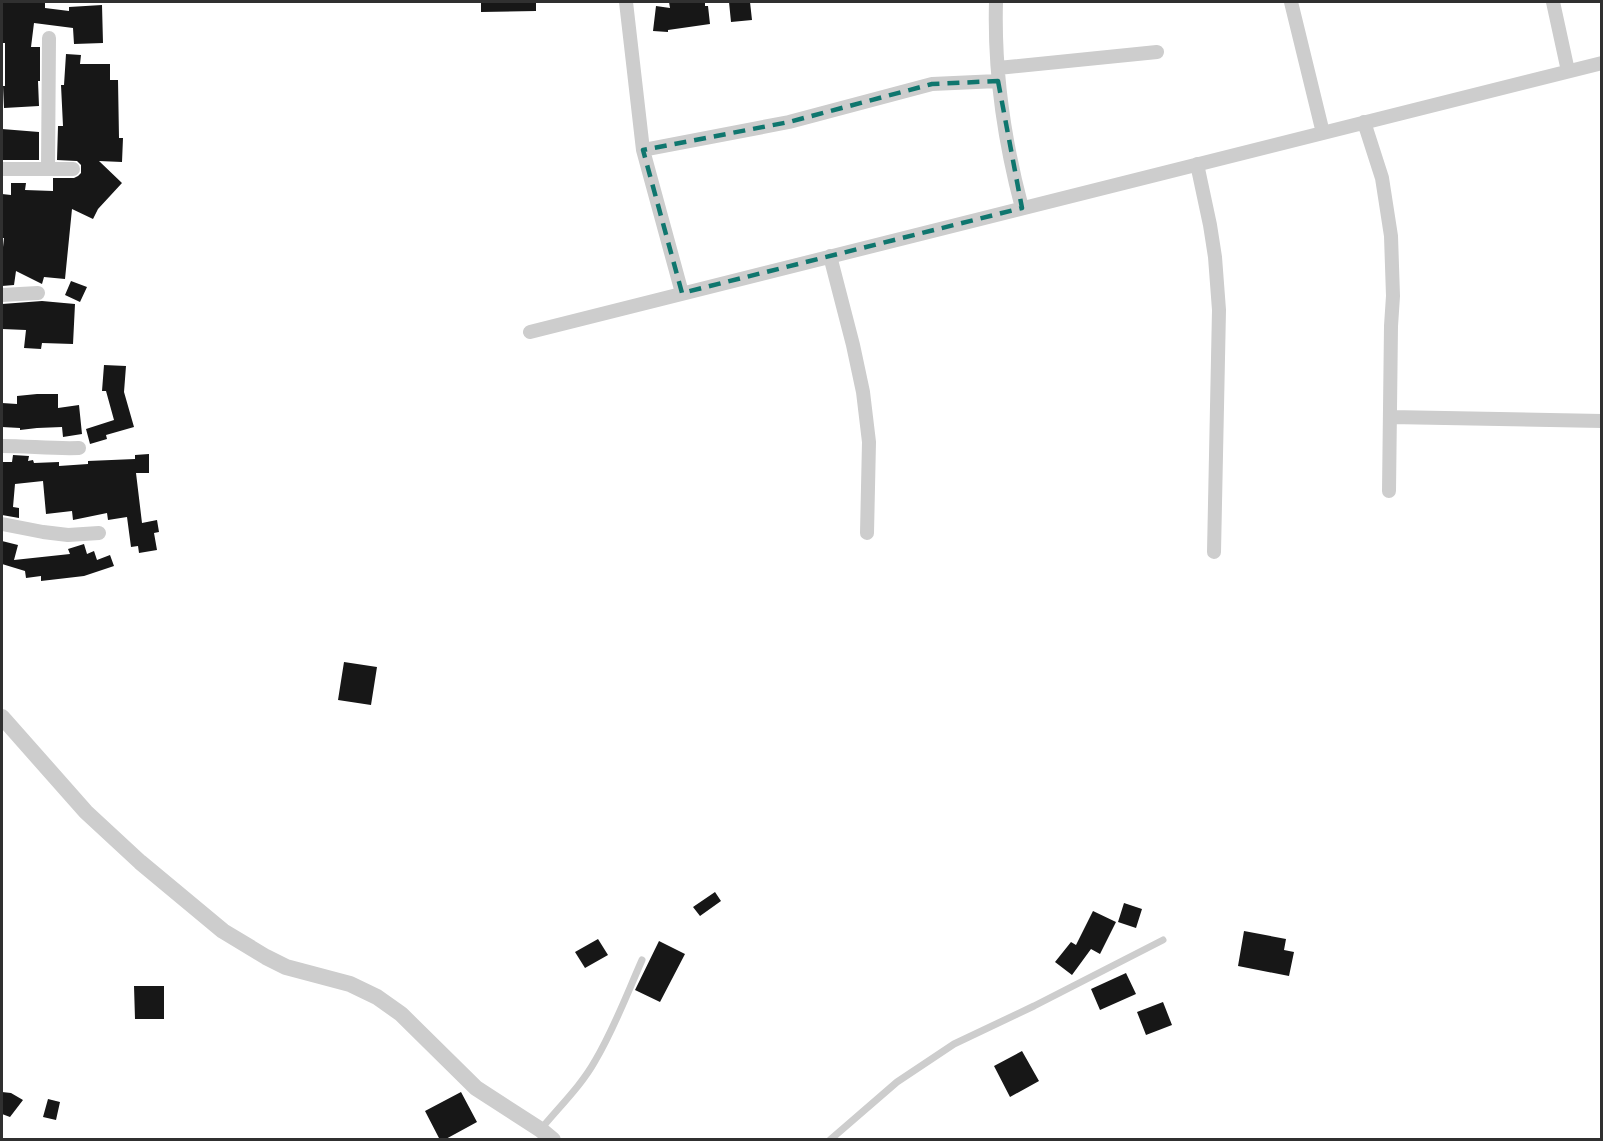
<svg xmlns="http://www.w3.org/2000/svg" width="1603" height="1141" font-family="'Sofia Sans Condensed',sans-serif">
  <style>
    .building { fill: #171717 }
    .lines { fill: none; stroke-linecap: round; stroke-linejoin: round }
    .service { stroke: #cdcdcd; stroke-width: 7 }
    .minor { stroke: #cdcdcd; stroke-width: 14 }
    .tertiary { stroke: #cdcdcd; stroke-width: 16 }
    .marked { fill: none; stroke: #0f766e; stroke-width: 4.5; stroke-dasharray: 12 8; stroke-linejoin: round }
  </style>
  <rect width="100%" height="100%" fill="#fff"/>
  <path class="building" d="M2,2L45,3V8L69,11V7L102,5L103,43L74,44L73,28L34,23L31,47H40V81H38L39,106L4,108L3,86H5V43H2Z
    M481,2H536V11L481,12Z
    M669,2H705V6H708L710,24L668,30V32L653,31L656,6L670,8Z
    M729,2H750L752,20L731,22Z
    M66,54L81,55L80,64H110V80H118L119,138H123L122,162L99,161L122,183L98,209L93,219L72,209L65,279L44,277L42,284L16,271L14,285L2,286V256L4,238H2V194L11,195V183H26L25,190L53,191V178H74L78,176L81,173V165L77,161L57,160L58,126H63L61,85H64Z
    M2,129L39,132V160H2Z
    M71,281L87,287L80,302L65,295Z
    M42,301L75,304L73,344L42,343L41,349L24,348L26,330L2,329V304Z
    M104,365L126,366L124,392L134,427L106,435L107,439L90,444L86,429L114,420L106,391H102Z
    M37,394H58V408L79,405L82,434L63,437L62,427L37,428L20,430V428L2,427V403L17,404V396Z
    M149,454V473H136L142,523L157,520L159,532L154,533L157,550L139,553L138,546L131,547L127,517L108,520L107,513L73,520L72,511L46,514L43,481L15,484L13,507L19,508V518L2,515V462H12L13,455L29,456L28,461L33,460L34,463L59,462V466L88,464V461L135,459V455Z
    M2,541L18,545L14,560L70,554L68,549L84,544L87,554L94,551L97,560L110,555L114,566L84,576L41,581V576L26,578L25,571L2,564Z
    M344,662L377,667L371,705L338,700Z
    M715,892L721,901L700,916L693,907Z
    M1124,903L1142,909L1136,928L1118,922Z
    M1093,911L1116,922L1100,954L1091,949L1072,975L1055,962L1071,942L1076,945Z
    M1244,931L1286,939L1284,950L1294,952L1289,976L1238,966Z
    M598,939L608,955L585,968L575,952Z
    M659,941L685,954L660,1002L635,990Z
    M1126,973L1136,994L1100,1010L1091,989Z
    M134,986H164V1019H135Z
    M1163,1002L1172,1025L1146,1035L1137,1012Z
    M1022,1051L1039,1081L1010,1097L994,1066Z
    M2,1092L11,1093L23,1100L10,1117L2,1114Z
    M461,1092L477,1122L444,1140H440L425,1111Z
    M48,1099L60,1102L56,1120L43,1117Z"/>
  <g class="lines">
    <path class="service" d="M541,1129C559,1107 581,1086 595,1061C614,1029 627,994 642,960
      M830,1140L897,1082L954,1044L1034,1006L1163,940"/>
    <path class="minor" d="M626,2L643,150L682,293
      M996,2C994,72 1004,140 1022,208
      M1291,2L1323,133
      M1553,2L1568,71
      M998,68L1157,52
      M1364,122L1382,178L1391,236L1393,296L1391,326L1389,491
      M643,150L789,122L932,84L998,81
      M1197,164L1210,225L1215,257L1219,310L1214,552
      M2,169H48L49,38
      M48,169H73
      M830,256L853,345L863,392L869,442L867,533
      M2,295L38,293
      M530,332L1602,63
      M1391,417L1602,421
      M2,446C28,446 53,449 79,448
      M2,524L43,532L68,535L99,533"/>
    <path class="tertiary" d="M2,717L86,812L140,862L223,931L266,957L286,967L350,984L377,997L401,1014L476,1088L541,1130L553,1140"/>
  </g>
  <path class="marked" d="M998,81L1022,208L682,293L643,150L789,122L932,84Z"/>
  <rect width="1603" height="1141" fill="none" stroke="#303030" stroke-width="6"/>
</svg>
